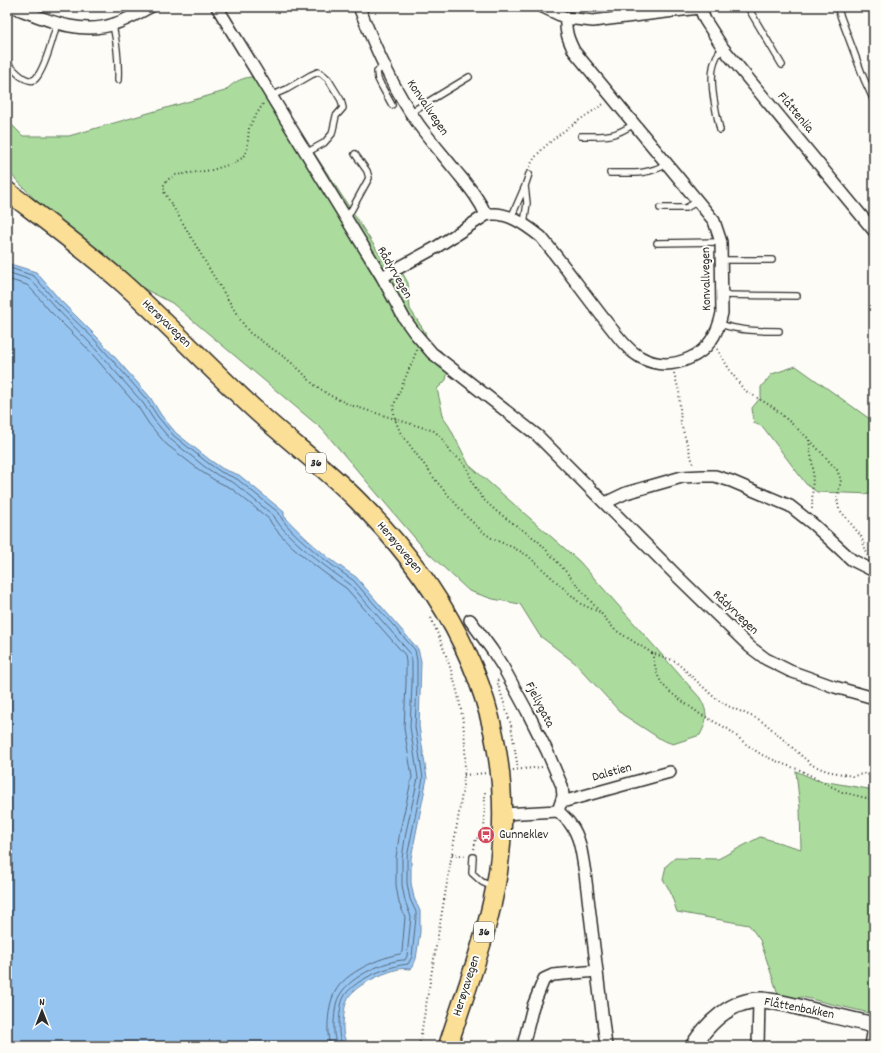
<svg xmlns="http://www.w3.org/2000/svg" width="881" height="1053" font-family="Dekko,sans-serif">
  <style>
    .green { fill: #abdc9d; stroke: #6b8464 }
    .water { fill: #96c4f1; stroke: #6b87a2 }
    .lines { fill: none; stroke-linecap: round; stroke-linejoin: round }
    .shore { stroke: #56687a; stroke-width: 1 }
    .service-casing { stroke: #2b2b2b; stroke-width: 8 }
    .minor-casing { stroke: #2b2b2b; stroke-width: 14 }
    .secondary-casing { stroke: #2b2b2b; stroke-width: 18 }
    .trunk-casing { stroke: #2b2b2b; stroke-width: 21 }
    .path { stroke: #2b2b2b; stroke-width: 2; stroke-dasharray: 1 3; stroke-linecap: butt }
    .service { stroke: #fdfcf7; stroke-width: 5.5 }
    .minor { stroke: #fdfcf7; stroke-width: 11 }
    .secondary { stroke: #fdfcf7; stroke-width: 15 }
    .trunk { stroke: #fbdf96; stroke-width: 18 }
    .labels { text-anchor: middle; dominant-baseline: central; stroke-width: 4; stroke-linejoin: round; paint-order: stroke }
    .shield { fill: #fdfcf7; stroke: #6a6a68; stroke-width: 1 }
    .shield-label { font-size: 12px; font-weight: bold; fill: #2b2b2b }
    .street-label { font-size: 13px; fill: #2b2b2b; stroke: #fdfcf7 }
    .poi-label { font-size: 13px; fill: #2b2b2b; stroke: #fdfcf7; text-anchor: start }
  </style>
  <rect width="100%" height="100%" fill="#fdfcf7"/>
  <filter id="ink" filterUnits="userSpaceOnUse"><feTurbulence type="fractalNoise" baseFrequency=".025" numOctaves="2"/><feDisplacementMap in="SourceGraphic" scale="8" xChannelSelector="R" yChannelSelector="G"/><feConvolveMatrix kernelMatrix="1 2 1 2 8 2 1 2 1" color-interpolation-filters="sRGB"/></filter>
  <g filter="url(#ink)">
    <path class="green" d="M250,77L255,78L274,91L386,264L395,268L403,274L408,283L410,309L425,332L427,344L441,351L446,360L448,370L446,380L437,389L444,419L449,426L469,465L579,561L700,698C708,712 708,720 700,735L673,744L662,740L622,714L574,662L540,636L520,604L493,599L469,591L426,551L322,429L172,303L96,264L7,170V124L8,121L23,136H69L225,91C233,83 239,79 250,77Z
      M796,366L874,422V494L817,492L806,484L763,427L754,423L752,408L761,397V387L772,374Z
      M796,771L816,780L874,790V1014L802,997L780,1000L760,940L749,925L677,912L670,891L663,879L666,866L675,858L718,859L760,837L801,849L800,808Z"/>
    <path class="water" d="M7,263L36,272L60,300L97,337L150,397L161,415L176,433L210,460L223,469L239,475L284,512V516C305,539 329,560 356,577L418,649L421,661L419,726L427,778L411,858V883L414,898L420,911V932L416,959L411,969C407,969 403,968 399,969C385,972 355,985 348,998C344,1006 344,1015 343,1023C343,1033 343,1038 349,1046H7Z"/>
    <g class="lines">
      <path class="shore" d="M7,267L34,276L57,303L94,339L147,400L158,417L174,436L208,463L221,472L237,479L279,513C284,530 337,570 353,580L415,650L417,661V684L415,727L423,778L407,857V883L410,899L416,912V917L412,957L408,964C389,966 357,978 345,995C340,1003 340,1014 339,1022C339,1031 338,1039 344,1046
        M7,272L31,280L54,306L90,343L143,403L154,420L170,439L205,467L219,476L234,483L274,516C282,535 332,572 350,584L410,653L412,661V684L410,727L418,778L406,832L402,858V885L405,901L411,917L407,956L405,960C386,960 352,976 341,993C335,1001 335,1012 334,1022C334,1031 333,1038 338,1046
        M7,279L27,285L35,293L49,310L86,347L138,407L149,424L166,444L202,472L216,481L231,488L269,519C279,540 326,575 346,588L405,655L406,662V683L404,728L412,777L400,831L396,857V885L399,903L405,917L402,952L400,954C381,957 344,973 335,992C330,1001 329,1011 328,1022C328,1030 327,1038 331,1046"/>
      <defs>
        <path id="service" d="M749,7L750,11L782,65
          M837,7L864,79L874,101
          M113,25C117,44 119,61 118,80
          M384,64L377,72L378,79L381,85L392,105
          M9,65C15,70 21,79 29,80C32,81 35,80 37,77C46,65 53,38 57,23
          M271,96L287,89L311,75L318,72L321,73L328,79L341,100L343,108L336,116L332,134L324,143L306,153
          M411,112L469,77
          M720,130C716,111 707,76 716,58C717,54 721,51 723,48
          M581,136C606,136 612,138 634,124
          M610,173C632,173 647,175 667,164
          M660,208H686L698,201
          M347,218L369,178L367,171L355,154
          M511,218L525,186
          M524,224L527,203L525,186L529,174
          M657,243L721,242
          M722,260H772
          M722,295L797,296
          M720,324C740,331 758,331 779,331
          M473,857L472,873L482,882L493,887"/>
        <path id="minor" d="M13,7C45,19 80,36 114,24C127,20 138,13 150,7
          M217,7L382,277L404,318L414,332L432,353L538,436L677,576L750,647L766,659L790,671L835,687L874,698
          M359,7C375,47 393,89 419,125C430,140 443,155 455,170C467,185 479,198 486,215
          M543,7L566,18L593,21L707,7
          M700,8L705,20L723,48L874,231
          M382,277L435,248L486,215C506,210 526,225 541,237C564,265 585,295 608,324C617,335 627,350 640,357C656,366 673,366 690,358C708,350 718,333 722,313L721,242L714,221L574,51C568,39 565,31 566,18
          M605,503L626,493L682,477L703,476H715L731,481L790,506L814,525L852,560L874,571
          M470,620L492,650L503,667L527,711L547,751L562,786L563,796L558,811
          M562,802L670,772
          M501,814L558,811C562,815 568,820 571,825C581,838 582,857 585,873L606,1046
          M523,1046L533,1006L544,979L553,975L597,971
          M758,1046L759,1000
          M871,1046L874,1026"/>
        <path id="secondary" d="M693,1046C708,1023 731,1000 761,1000C776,1001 791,1005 806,1009C828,1014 851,1020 874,1025"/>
        <path id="trunk" d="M7,191C46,221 87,251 124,284C172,327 215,374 263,417C293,444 326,469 355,498C458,600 519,724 498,872C489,932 466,989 448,1046"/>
      </defs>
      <use href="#service" class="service-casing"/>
      <use href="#minor" class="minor-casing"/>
      <use href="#secondary" class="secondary-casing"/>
      <use href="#trunk" class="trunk-casing"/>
      <path class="path" d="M263,104L253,120L249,128L247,151L242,158L234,163L212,170L175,175L167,180L164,185V192L184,225L210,270L241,321L250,333L287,359L300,370L313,384L329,395L350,405L434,431L441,437L451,453L461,460L467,468L474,486L483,499L496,511L538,541L562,567L615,630L652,653L675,661L715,698L728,706L758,719L766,724L812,765L827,771L852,776L864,774L874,775
        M530,167C535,147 587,115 605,103
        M717,349L731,372L744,390L773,407L809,439L837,470L841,480L837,499L839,509L861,536L868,557
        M417,350L393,407L395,419L400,432L437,482L467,517L483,532L493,539L512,547L527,555L581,604L599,612
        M674,373L679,391L681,424L694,466
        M809,440L813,468L812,510
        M652,653L657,674L662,684L671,693L700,714L728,729L746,744L762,755L783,764L800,770L842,792L874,800
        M498,680L497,681L511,725L518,769
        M513,770L543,767
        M464,775L487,773
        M474,849L476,838H484L485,792
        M452,854L466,856
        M419,1046L460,807C463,786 466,766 465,745C463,700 449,659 431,618"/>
      <use href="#service" class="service"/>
      <use href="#minor" class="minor"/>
      <use href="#secondary" class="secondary"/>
      <use href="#trunk" class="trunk"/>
    </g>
  </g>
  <defs>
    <symbol id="bus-disc" viewBox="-11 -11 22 22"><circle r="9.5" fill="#d1495b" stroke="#fdfcf7"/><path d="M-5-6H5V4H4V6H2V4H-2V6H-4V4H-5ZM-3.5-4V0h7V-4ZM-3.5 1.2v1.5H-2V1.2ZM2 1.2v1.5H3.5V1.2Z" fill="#fff"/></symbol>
  </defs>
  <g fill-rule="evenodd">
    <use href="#bus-disc" x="476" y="825" width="20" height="20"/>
  </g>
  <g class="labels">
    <g class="shield">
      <rect x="306" y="453" width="20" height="20" rx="3"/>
      <rect x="474" y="922" width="20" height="20" rx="3"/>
    </g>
    <g class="shield-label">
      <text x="316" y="463">36</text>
      <text x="484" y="932">36</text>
    </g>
    <g class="street-label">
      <text transform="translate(427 108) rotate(56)">Konvallvegen</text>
      <text transform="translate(795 113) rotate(50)">Flåttenlia</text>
      <text transform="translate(394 273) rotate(60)">Rådyrvegen</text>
      <text transform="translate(707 279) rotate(-91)">Konvallvegen</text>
      <text transform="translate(166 324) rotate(44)">Herøyavegen</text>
      <text transform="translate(399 548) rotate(50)">Herøyavegen</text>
      <text transform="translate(735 613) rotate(44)">Rådyrvegen</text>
      <text transform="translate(539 705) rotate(63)">Fjellygata</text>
      <text transform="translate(612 773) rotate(-15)">Dalstien</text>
      <text transform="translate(467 986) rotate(-72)">Herøyavegen</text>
      <text transform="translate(799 1009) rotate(11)">Flåttenbakken</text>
    </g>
    <g class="poi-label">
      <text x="499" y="835">Gunneklev</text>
    </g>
  </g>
  <rect width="881" height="1053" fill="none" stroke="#fdfcf7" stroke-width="24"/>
  <rect x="12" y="12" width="857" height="1029" fill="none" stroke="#2b2b2b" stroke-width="1.5" filter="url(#ink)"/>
  <g transform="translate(42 1011)" stroke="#fdfcf7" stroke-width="3" paint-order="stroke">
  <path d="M0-3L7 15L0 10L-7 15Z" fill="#2b2b2b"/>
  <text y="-6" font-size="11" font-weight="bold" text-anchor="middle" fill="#2b2b2b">N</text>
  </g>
</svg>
